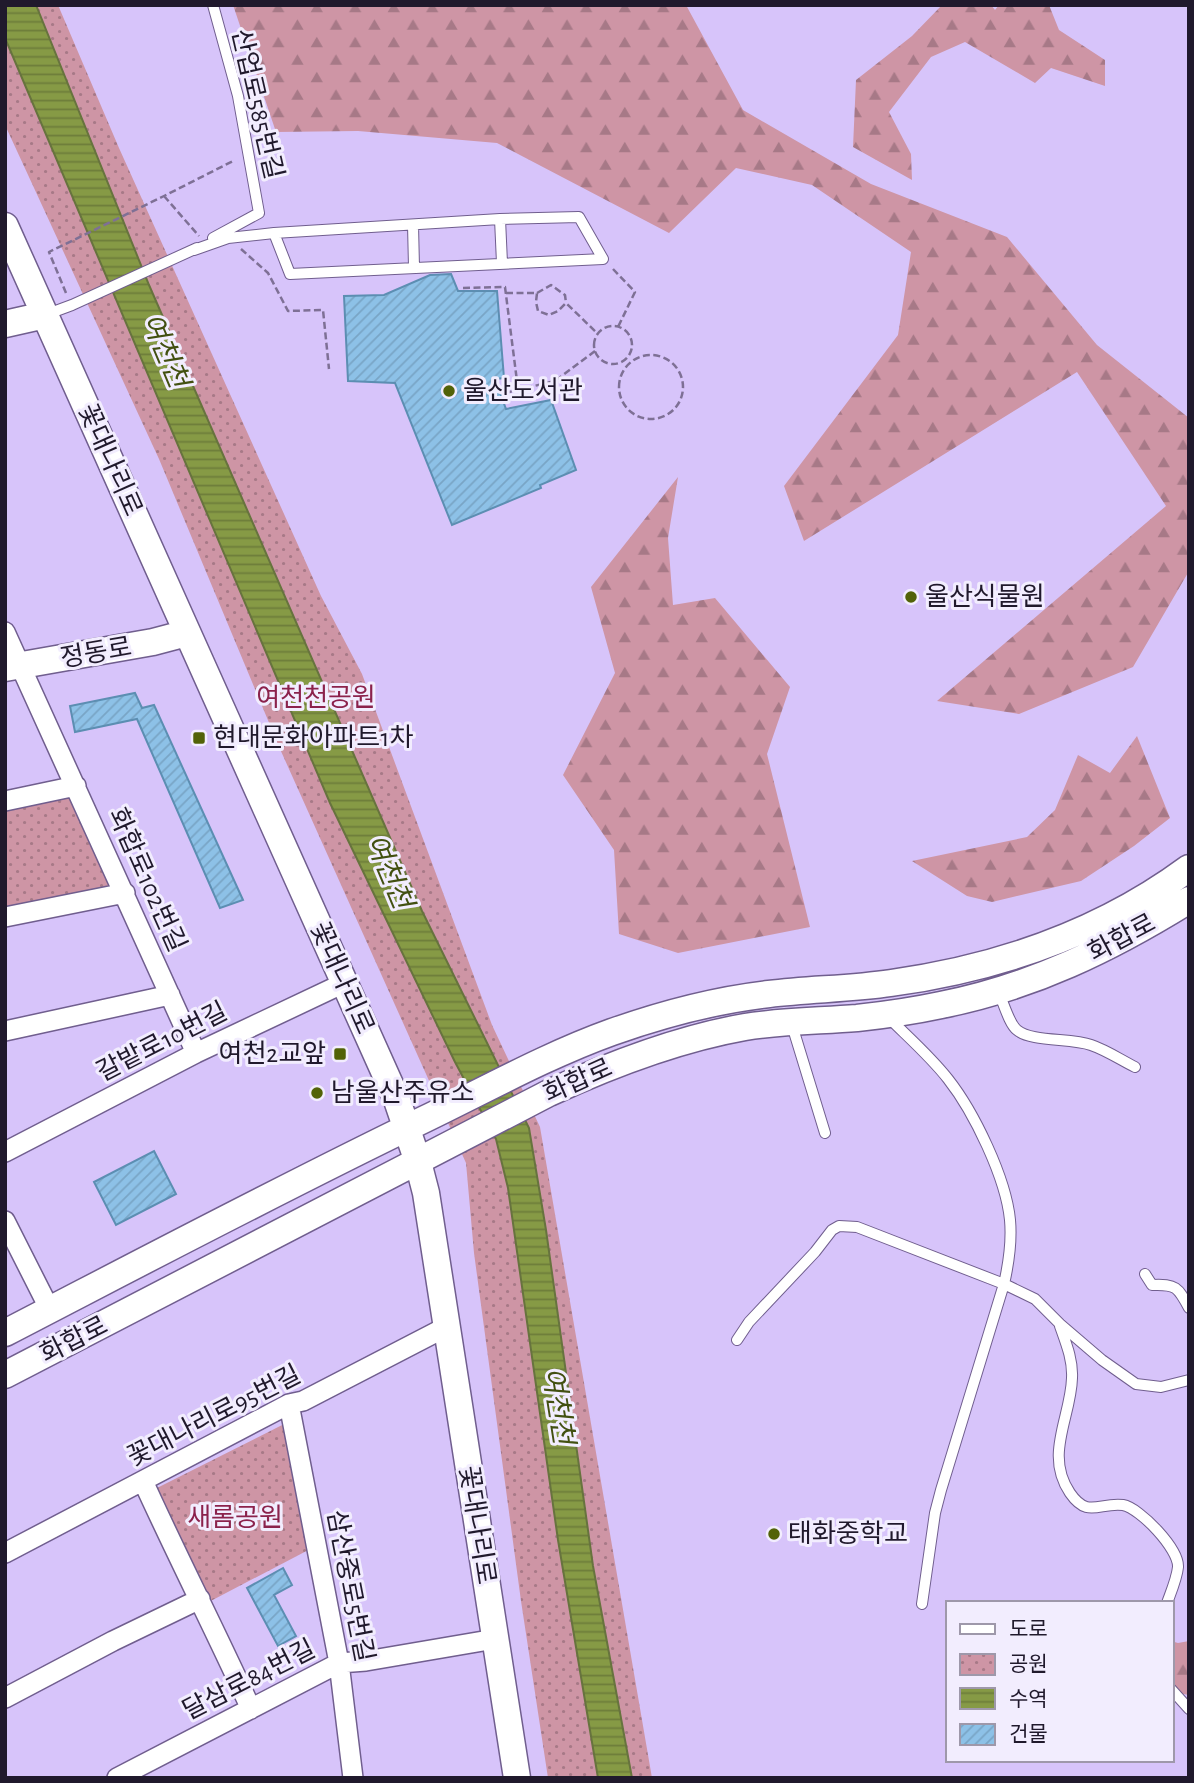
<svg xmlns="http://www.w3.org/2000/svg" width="1194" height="1783" font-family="'Alegreya Sans','Noto Sans KR',sans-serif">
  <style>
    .forest { fill: url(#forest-firs) }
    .park { fill: url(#park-dots) }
    .water { fill: url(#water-rules); stroke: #67733e; stroke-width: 2 }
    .building { fill: url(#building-hatch); stroke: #5c8eb2; stroke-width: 2 }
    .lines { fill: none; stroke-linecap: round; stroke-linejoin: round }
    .lane-casing { stroke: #705e8e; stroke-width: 12 }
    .street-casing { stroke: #705e8e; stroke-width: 22 }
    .secondary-casing { stroke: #705e8e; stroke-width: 29 }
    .path { stroke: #7e7095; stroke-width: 2.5; stroke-dasharray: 7 3.5; stroke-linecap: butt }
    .lane { stroke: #fff; stroke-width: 10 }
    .street { stroke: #fff; stroke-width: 19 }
    .secondary { stroke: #fff; stroke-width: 26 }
    .poi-dot { fill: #526208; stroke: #f2edfe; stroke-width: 2.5 }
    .labels { text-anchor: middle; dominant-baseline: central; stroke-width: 6; stroke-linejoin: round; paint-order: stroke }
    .street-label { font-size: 26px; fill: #20192c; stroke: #f2edfe }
    .poi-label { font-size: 26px; fill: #20192c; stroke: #f2edfe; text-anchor: start }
    .park-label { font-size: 26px; fill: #8b224c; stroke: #f2edfe }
    .water-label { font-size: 28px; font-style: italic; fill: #425011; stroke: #f2edfe }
  </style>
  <defs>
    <pattern id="forest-firs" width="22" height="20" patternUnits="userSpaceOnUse" patternTransform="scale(1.75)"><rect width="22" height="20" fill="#ce95a5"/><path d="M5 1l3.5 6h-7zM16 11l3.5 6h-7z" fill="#a77987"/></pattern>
    <pattern id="park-dots" width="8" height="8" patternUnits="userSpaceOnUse" patternTransform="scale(1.75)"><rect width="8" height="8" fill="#ce95a5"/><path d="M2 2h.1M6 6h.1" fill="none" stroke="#a77987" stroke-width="1.8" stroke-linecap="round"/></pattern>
    <pattern id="water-rules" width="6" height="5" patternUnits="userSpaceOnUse" patternTransform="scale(1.75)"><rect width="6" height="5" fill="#869a45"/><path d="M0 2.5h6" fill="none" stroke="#6d7d3a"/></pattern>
    <pattern id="building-hatch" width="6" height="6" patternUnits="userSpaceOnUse" patternTransform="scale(1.75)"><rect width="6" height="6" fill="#8dc1e7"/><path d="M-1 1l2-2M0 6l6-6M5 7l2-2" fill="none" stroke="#79a5c6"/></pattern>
  </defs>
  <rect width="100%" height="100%" fill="#d7c4fa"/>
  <path class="forest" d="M233,5H686L743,110L871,184L1007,237L1097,345L1189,418V571L1133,667L1019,714L937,701L1166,506L1077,372L804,541L784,486L898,335L911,252L812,185L736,168L669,233L497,143L358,131L276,132Z
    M942,5H991L995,10L999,5H1049L1059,30L1105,60V86L1051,68L1035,83L965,42L931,57L889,112L911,154L912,180L853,147L856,80L912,36Z
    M678,477L668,538L673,605L715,598L790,687L767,754L810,927L678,953L619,934L614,850L563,775L615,673L591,587Z
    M1137,736L1170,818L1134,846L1081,881L992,902L967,896L912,861L1027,837L1055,810L1078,755L1110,773Z
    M1171,1641L1178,1643L1189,1641V1695L1171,1692Z"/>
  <path class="park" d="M5,5H58L119,148L321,596L362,674L492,1025L540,1127L652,1778H548L521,1601L474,1253L466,1163L280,749L159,459L5,125Z
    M73,792L117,889L5,911V806Z
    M292,1420L316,1546L205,1604L149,1492Z"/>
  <path class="water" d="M5,5H36L149,285L422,911L529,1128L546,1230L593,1566L632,1778H598L558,1540L508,1188L496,1139L455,1062L330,803L5,38Z"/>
  <path class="building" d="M451,274L458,291H497L504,378L495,379L506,409L551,400L576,470L540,485L541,488L452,525L395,383L348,381L344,296L384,295L430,275Z
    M135,693L142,708L154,705L243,900L220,908L137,719L75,732L70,706Z
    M154,1151L176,1194L116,1225L94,1182Z
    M283,1568L292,1585L274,1595L296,1636L278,1646L247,1588Z"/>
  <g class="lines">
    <defs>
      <path id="lane" d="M213,5L238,96L259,213L213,238
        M500,219L502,263
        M413,225L414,267
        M194,250L228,238L274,233L290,274L603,259L579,217L500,219L274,233
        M45,315L72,305L197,248
        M998,991C1003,1001 1009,1024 1017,1030C1031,1042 1071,1038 1091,1045C1106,1050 1121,1060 1135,1067
        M888,1017C908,1037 931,1057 948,1079C974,1112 1006,1178 1010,1220C1012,1242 1009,1262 1004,1284L941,1490L935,1513L922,1604
        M791,1022L825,1133
        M1145,1274L1152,1285C1176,1284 1178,1287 1189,1308
        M1060,1326C1066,1343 1073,1360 1072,1378C1071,1417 1044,1455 1070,1493C1088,1519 1099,1502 1123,1505C1140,1508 1179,1549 1178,1567C1177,1578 1171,1592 1167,1603
        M737,1340L749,1322L815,1252L832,1230L839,1226L857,1227L1004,1284L1035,1299L1060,1324L1102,1360L1136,1384L1161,1387L1189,1380
        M1171,1689L1189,1709"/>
      <path id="street" d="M5,632L196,1053
        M5,801L76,786
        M5,917L125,893
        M5,1031L170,995
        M5,1152L196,1053L344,983
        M5,1221L50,1310
        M289,1404L339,1663L353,1778
        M143,1481C178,1558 216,1632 251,1709
        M5,1553L289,1404L303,1401L446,1327
        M5,1698L113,1641L200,1599
        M117,1778L339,1663L366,1661L495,1639"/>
      <path id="secondary" d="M5,226L397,1100L418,1162L426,1193L517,1778
        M5,324L45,315
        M5,668L153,642L187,633
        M5,1333C144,1261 284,1187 425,1119C487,1089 548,1055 612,1032C663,1014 716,1000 769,994C810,989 851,989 891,983C999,968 1101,933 1189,868
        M5,1375L549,1093C612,1064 677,1039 745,1027C782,1021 819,1021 857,1018C885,1015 913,1011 941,1005C1032,987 1110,949 1189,900"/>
    </defs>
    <use href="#lane" class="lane-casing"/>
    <use href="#street" class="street-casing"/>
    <use href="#secondary" class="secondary-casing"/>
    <path class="path" d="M164,196L199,236
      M241,249L268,273L288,311L323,310L329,369
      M613,269L635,292L618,327
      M463,288L505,287L518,389
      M66,293L49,252L164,196L233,161
      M506,293H537L536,302L538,311L549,315L558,311L566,303L598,334
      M537,293L551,285L565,295L566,303
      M594 345a19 19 0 1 1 38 0a19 19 0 1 1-38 0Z
      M619 387a32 32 0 1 1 64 0a32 32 0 1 1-64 0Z
      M505,393L555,381L595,351"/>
    <use href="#lane" class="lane"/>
    <use href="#street" class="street"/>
    <use href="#secondary" class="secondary"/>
  </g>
  <g class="poi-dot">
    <circle cx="449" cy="391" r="7"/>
    <circle cx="911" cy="597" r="7"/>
    <rect x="192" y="731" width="14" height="14" rx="3.5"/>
    <rect x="333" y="1047" width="14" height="14" rx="3.5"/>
    <circle cx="317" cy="1093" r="7"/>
    <circle cx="774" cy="1534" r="7"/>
  </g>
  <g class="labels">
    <g class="street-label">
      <text transform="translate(257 104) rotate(77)">산업로585번길</text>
      <text transform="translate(110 460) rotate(66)">꽃대나리로</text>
      <text transform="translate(96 653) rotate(-10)">정동로</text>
      <text transform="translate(147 880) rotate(66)">화합로102번길</text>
      <text transform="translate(1122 938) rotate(-28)">화합로</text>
      <text transform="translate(342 978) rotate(66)">꽃대나리로</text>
      <text transform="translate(162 1042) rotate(-27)">갈밭로10번길</text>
      <text transform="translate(578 1081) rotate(-24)">화합로</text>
      <text transform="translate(74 1340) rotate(-27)">화합로</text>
      <text transform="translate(214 1416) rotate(-27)">꽃대나리로95번길</text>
      <text transform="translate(477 1525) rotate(81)">꽃대나리로</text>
      <text transform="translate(350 1586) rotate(79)">삼산중로5번길</text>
      <text transform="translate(249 1680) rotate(-27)">달삼로84번길</text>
    </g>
    <g class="poi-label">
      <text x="463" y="391">울산도서관</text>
      <text x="925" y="597">울산식물원</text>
      <text x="213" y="738">현대문화아파트1차</text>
      <text x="326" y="1054" text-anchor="end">여천2교앞</text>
      <text x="331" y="1093">남울산주유소</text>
      <text x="788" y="1534">태화중학교</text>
    </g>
    <g class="park-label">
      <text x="316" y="698">여천천공원</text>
      <text x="235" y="1518">새롬공원</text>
    </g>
    <g class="water-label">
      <text transform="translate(164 351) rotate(67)">여천천</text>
      <text transform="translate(388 872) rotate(67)">여천천</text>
      <text transform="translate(557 1406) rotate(81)">여천천</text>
    </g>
  </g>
  <rect width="1194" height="1783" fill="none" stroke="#20192c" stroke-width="14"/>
  <rect x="946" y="1601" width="228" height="161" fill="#f2edfe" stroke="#9e98aa" stroke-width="2"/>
  <rect x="960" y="1624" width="35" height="10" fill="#ffffff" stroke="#9e98aa" stroke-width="2"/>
  <text x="1009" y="1636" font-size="21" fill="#20192c">도로</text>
  <rect x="960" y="1654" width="35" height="21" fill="url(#park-dots)" stroke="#9e98aa" stroke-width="2"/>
  <text x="1009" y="1671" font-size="21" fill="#20192c">공원</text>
  <rect x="960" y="1688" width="35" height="21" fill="url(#water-rules)" stroke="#9e98aa" stroke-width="2"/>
  <text x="1009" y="1706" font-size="21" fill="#20192c">수역</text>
  <rect x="960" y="1724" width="35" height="21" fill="url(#building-hatch)" stroke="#9e98aa" stroke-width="2"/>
  <text x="1009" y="1741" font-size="21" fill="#20192c">건물</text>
</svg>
